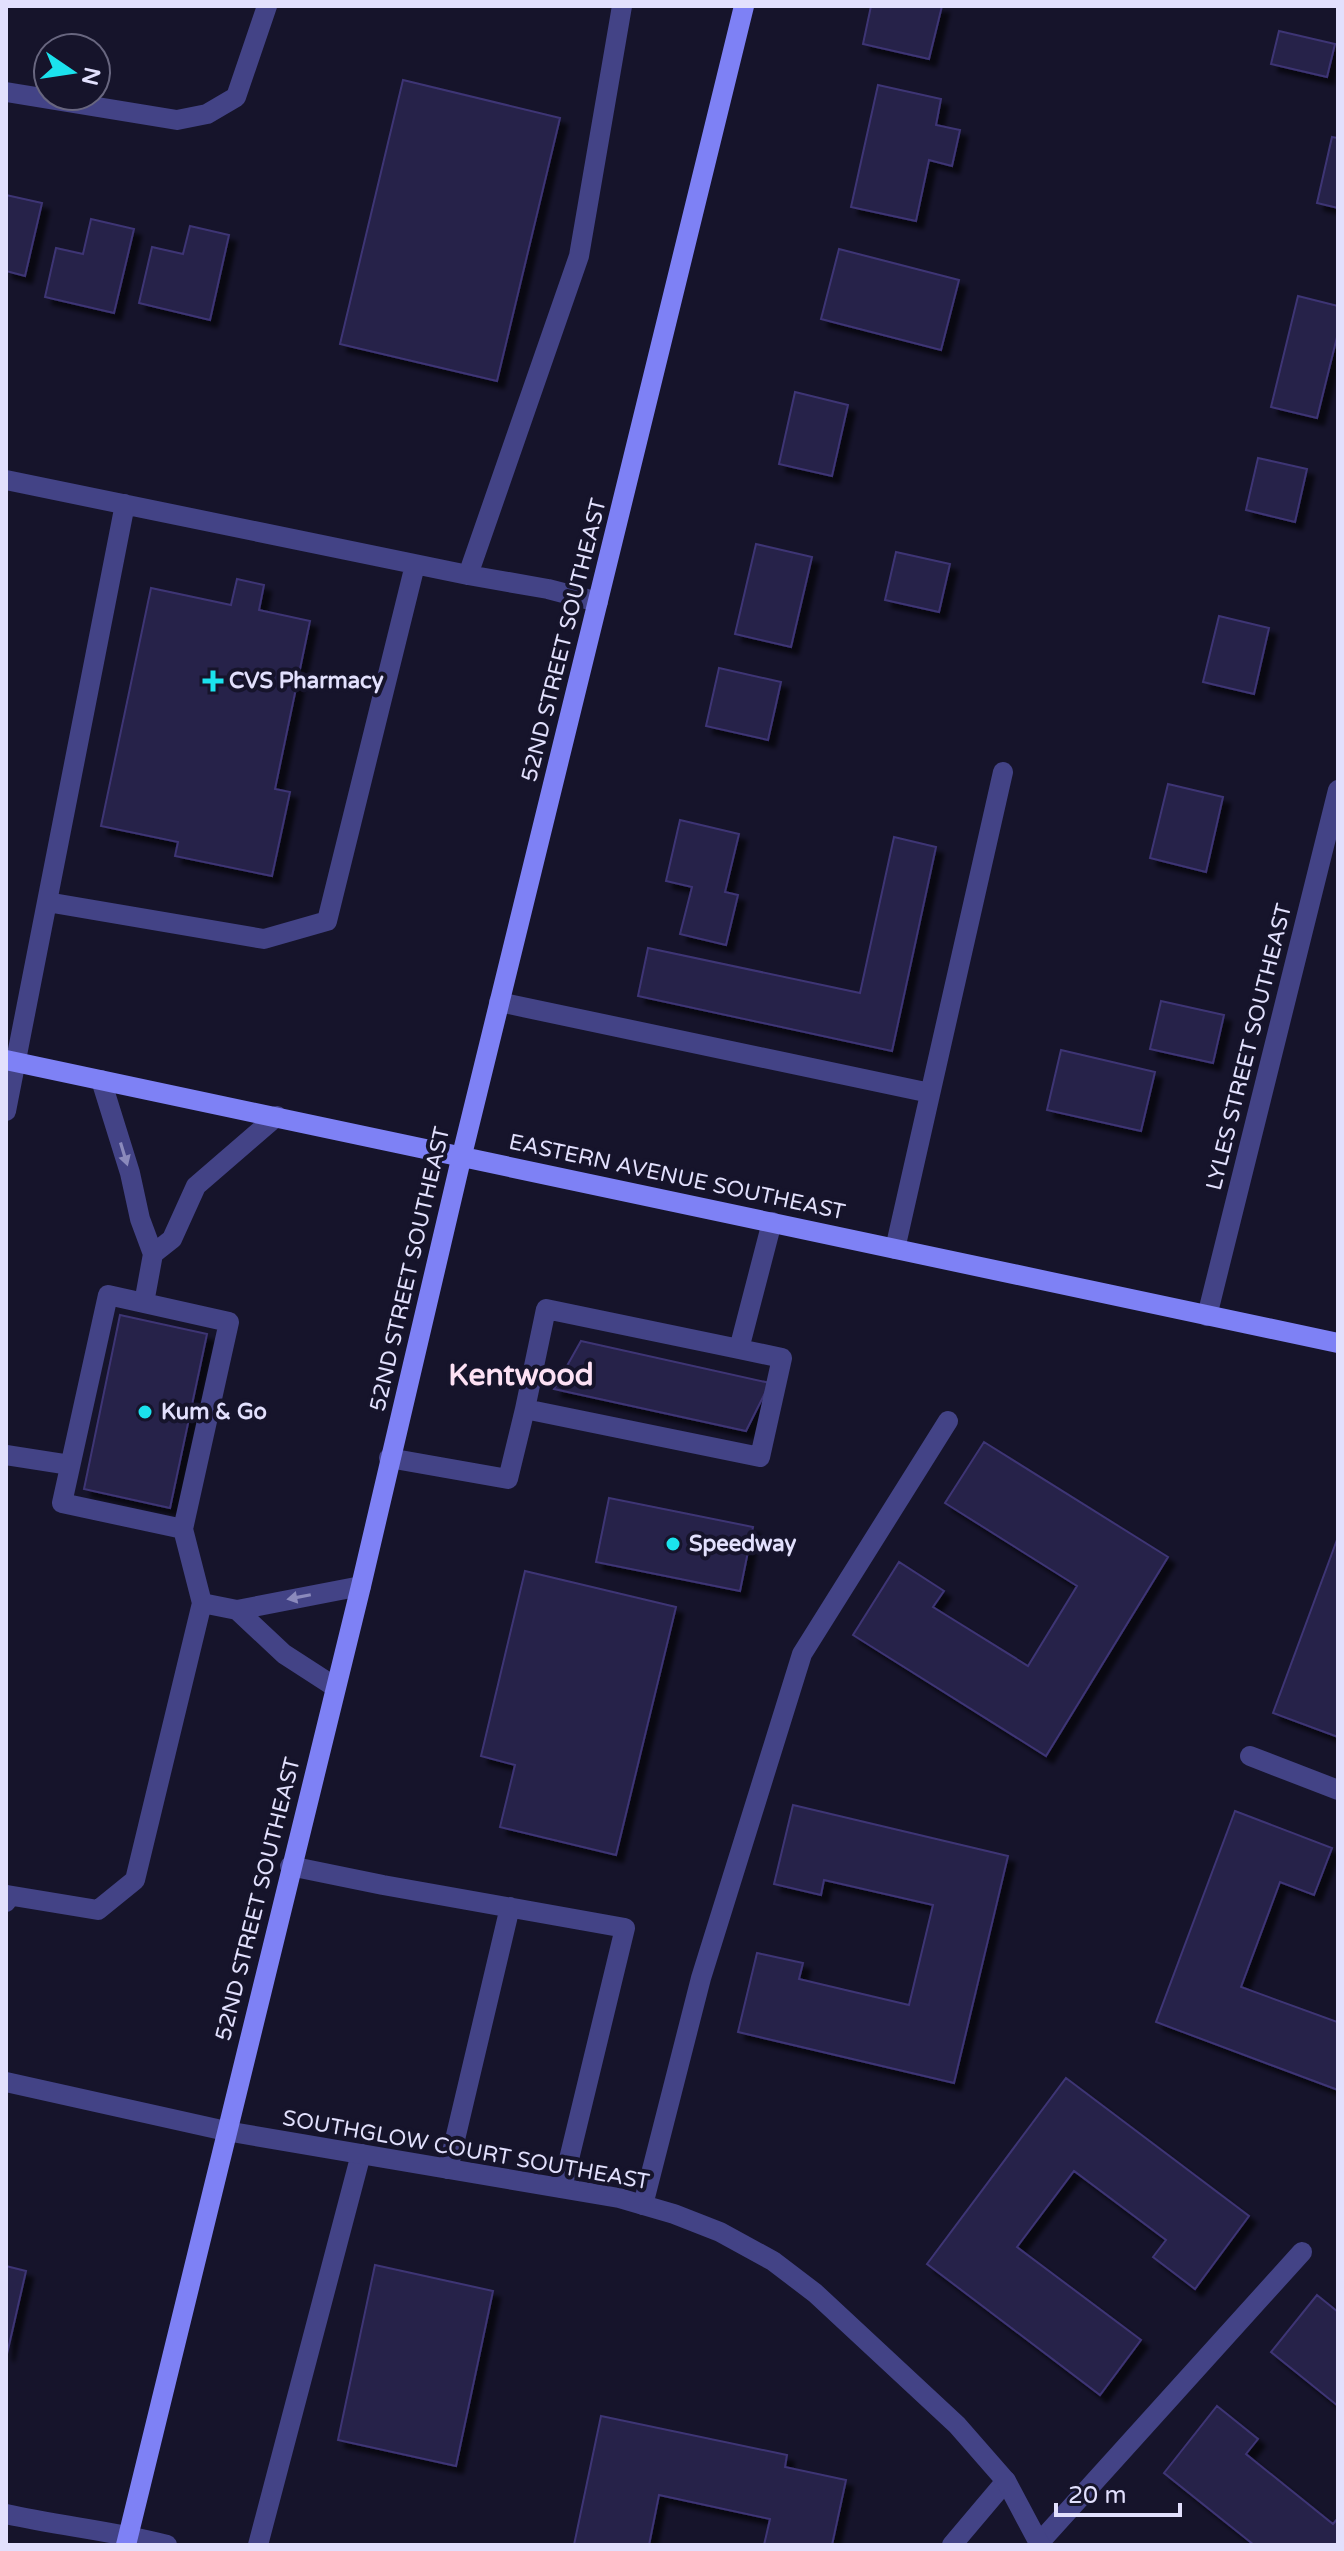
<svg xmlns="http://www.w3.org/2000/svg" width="1344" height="2551" font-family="'Varela Round',sans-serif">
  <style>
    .building { fill: #27214a; stroke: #3e3574; stroke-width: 2; filter: url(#shadow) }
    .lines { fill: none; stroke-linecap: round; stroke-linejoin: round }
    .lane { stroke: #434386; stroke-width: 20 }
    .street { stroke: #434386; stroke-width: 20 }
    .secondary { stroke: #7e81f5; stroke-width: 20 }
    .oneway { fill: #8b8abc }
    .poi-dot { fill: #1be2ed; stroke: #16142b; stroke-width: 3 }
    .labels { text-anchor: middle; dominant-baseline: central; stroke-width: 8; stroke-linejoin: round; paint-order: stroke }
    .street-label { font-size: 22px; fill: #e2e0fd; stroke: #16142b }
    .poi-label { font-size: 22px; font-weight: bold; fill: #e2e0fd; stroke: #16142b; text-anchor: start }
    .district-label { font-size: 30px; font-weight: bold; fill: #fde1f4; stroke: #16142b }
  </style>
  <defs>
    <filter id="shadow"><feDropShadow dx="7" dy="7" stdDeviation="2" flood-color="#0009"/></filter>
  </defs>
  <rect width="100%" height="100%" fill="#16142b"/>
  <path class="building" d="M871,6H942L929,59L863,44Z
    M1279,31L1335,44L1327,77L1271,64Z
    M403,80L560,118L497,381L340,344Z
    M878,85L941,99L936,125L960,130L952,166L929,160L916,221L851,207Z
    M1332,137L1338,138V208L1317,203Z
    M6,195L42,203L25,276L6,271Z
    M91,219L134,229L114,313L45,297L56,248L83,254Z
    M190,226L229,235L210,320L139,303L152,247L183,254Z
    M839,249L959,280L941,350L821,319Z
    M1298,296L1338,306V333L1317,418L1271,407Z
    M795,392L848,405L832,476L779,464Z
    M1258,458L1307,469L1295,522L1246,510Z
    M756,544L812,557L791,647L735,634Z
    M896,552L950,564L939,612L885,600Z
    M237,579L264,585L259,610L310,621L275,789L290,792L272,876L175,856L178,842L101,826L151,588L231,605Z
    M1219,616L1269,628L1254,694L1203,682Z
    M719,668L781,682L768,740L706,726Z
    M1168,784L1223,797L1206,872L1150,858Z
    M680,820L739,834L725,892L738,895L726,945L680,934L692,887L666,881Z
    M894,837L936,847L892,1051L638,996L648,948L860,993Z
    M1161,1001L1224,1015L1213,1063L1150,1049Z
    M1061,1050L1155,1072L1141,1131L1047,1110Z
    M120,1315L207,1334L170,1508L84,1489Z
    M581,1341L770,1383L746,1431L554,1389Z
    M984,1442L1168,1557L1046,1756L853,1635L899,1562L944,1591L933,1607L1028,1666L1077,1586L945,1503Z
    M609,1498L753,1527L740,1591L596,1562Z
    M1338,1537V1737L1273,1713Z
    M525,1571L676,1607L616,1855L500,1827L515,1765L481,1756Z
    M793,1805L1008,1856L954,2083L738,2032L757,1953L803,1963L799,1979L909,2005L933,1905L824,1880L821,1895L774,1884Z
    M1235,1811L1332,1848L1314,1895L1280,1882L1241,1987L1337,2022L1338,2018V2090L1156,2022Z
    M1066,2078L1249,2216L1195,2289L1153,2257L1166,2240L1074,2171L1017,2247L1141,2340L1100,2395L927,2264Z
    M375,2265L493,2291L456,2466L338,2440Z
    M6,2266L26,2271L7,2354L6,2353Z
    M1317,2295L1338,2312V2406L1271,2352Z
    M1217,2406L1258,2439L1246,2454L1333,2524L1338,2518V2545H1254L1164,2473Z
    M601,2416L787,2455L785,2467L846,2480L832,2545H764L770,2519L659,2495L649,2545H574Z"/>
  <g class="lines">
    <path class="lane" d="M6,480L468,575L548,589L598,602
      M468,575L579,256L622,6
      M47,902L264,939L327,921L415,565
      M499,1002L930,1093
      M101,1080L130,1173L140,1219L153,1254L172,1239L196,1186L277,1116
      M6,1111L125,504
      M895,1249L1003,772
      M144,1303L108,1295L62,1503L183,1529L229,1322L144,1303L153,1254
      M525,1409L546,1309L739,1349
      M6,1455L70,1465
      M389,1458L508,1479L525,1409L760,1457L782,1358L739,1349L772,1222
      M183,1529L202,1603L237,1610L361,1586
      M237,1610L284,1654L335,1687
      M1250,1756L1338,1790
      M290,1866L383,1885L625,1928L562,2188
      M6,1902L7,1895L98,1910L135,1880L202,1603
      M6,2082L226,2131
      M448,2169L510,1907
      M643,2205L701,1978L802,1654L948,1421
      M6,2514C59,2526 114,2531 167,2545
      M1039,2543L1302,2252
      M258,2545L361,2154
      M952,2545L1006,2481"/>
    <path class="street" d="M6,92L177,120L207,114L236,97L267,6
      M1207,1316L1338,790
      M226,2131L619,2198L674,2214L720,2232L773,2261L815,2293L957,2425L1006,2481L1040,2545"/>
    <path class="secondary" d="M6,1060L1338,1343
      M126,2545L361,1586L462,1155L744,6"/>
  </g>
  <defs><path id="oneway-solid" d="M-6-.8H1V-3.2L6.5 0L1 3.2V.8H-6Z" transform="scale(2)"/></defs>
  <g class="oneway">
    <use href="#oneway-solid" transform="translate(124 1154) rotate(73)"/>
    <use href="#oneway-solid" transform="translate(299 1597) rotate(169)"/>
  </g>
  <g class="poi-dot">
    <path d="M209 669h8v8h8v8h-8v8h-8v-8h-8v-8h8z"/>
    <circle cx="145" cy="1412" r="8"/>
    <circle cx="673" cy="1544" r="8"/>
  </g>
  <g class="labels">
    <g class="street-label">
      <text transform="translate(564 640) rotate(-76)">52ND STREET SOUTHEAST</text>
      <text transform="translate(1249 1047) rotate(-76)">LYLES STREET SOUTHEAST</text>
      <text transform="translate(677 1177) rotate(12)">EASTERN AVENUE SOUTHEAST</text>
      <text transform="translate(410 1269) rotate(-77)">52ND STREET SOUTHEAST</text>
      <text transform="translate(258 1899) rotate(-76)">52ND STREET SOUTHEAST</text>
      <text transform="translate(466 2150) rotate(10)">SOUTHGLOW COURT SOUTHEAST</text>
    </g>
    <g class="poi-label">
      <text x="229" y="681">CVS Pharmacy</text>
      <text x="161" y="1412">Kum &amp; Go</text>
      <text x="689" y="1544">Speedway</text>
    </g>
    <g class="district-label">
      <text x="521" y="1375">Kentwood</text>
    </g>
  </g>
  <rect width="1344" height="2551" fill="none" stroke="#e2e0fd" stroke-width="16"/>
  <g transform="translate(72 72) rotate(103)"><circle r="38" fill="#16142b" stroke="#68667f" stroke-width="2"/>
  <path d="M0-6L14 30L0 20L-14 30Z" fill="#1be2ed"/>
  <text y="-12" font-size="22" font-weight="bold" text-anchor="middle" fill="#e2e0fd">N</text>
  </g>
  <path d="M1056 2503v12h124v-12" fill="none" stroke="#e2e0fd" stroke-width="4"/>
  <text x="1068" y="2503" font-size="24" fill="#e2e0fd" stroke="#16142b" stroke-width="6" paint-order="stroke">20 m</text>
</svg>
